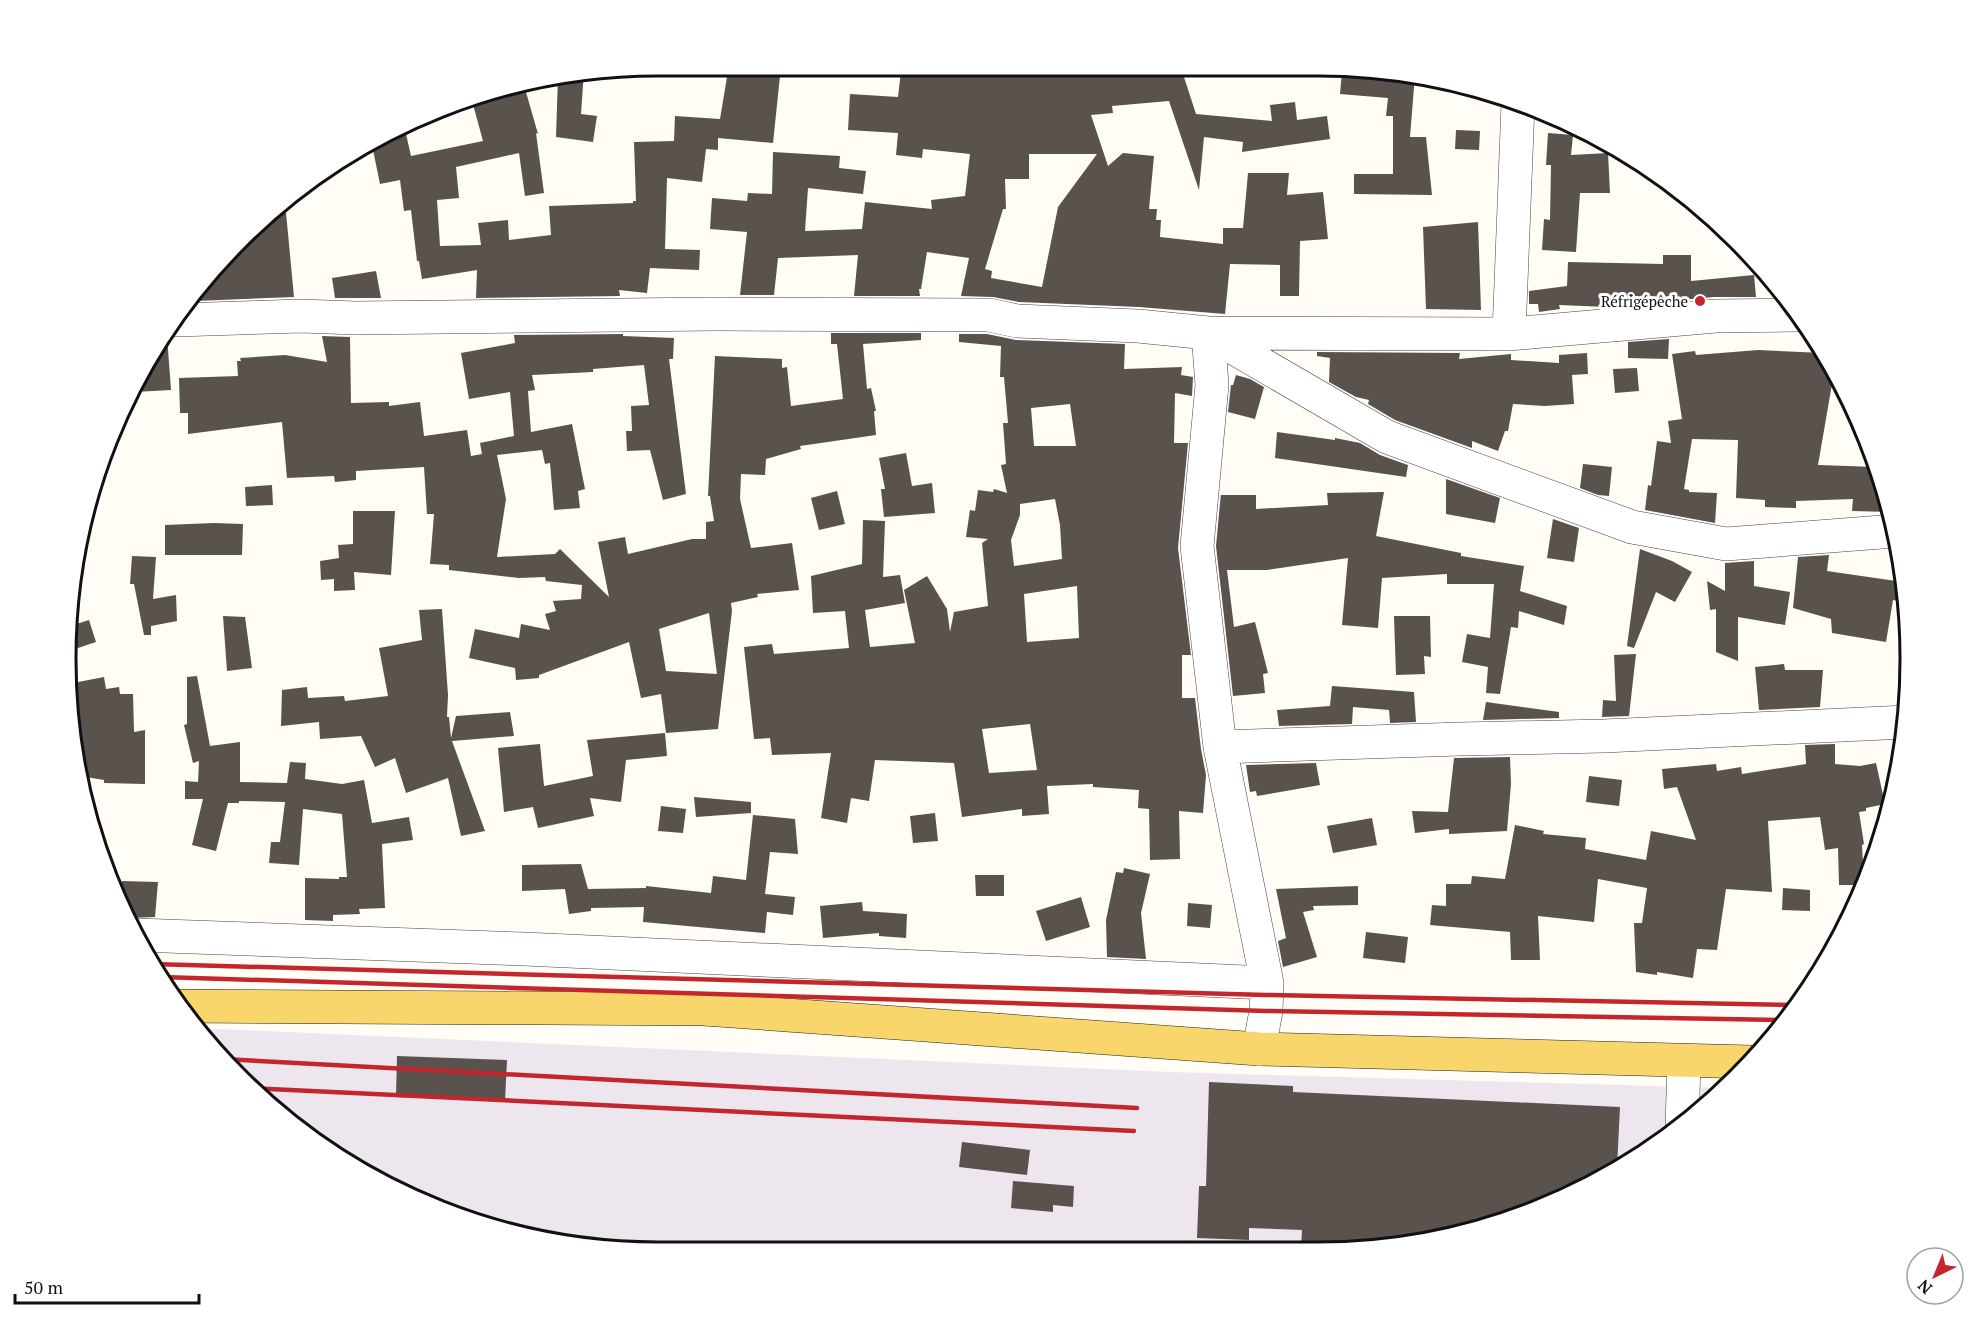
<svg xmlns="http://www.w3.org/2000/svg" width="1977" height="1318" font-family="'PT Serif',serif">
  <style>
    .industrial { fill: #eee6ef }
    .building { fill: #5a524d; fill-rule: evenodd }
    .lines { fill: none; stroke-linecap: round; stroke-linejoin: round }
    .minor-casing { stroke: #444; stroke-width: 34 }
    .major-casing { stroke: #222; stroke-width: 34 }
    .minor { stroke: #fff; stroke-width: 33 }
    .major { stroke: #f9d66b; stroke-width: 33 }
    .rail { stroke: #c4262e; stroke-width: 4.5 }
    .poi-dot { fill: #c4262e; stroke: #fff; stroke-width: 2 }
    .labels { text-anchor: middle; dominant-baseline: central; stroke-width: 6; stroke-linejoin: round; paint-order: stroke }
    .poi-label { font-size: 15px; fill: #111; stroke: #fff; text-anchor: end }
    .rim { fill: none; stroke: #111; stroke-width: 3 }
  </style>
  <rect width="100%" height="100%" fill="#fffdf5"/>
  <path class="industrial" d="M198,1028L1170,1072L1723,1088L1679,1130L1580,1191L1356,1251L581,1247L469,1221L397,1191L268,1105L213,1050Z"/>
  <path class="building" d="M584,71L581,114L597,116L593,142L556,137L558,76Z
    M728,71H752L780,76L773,143L718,138V150L706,149L702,182L667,178L665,249L700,250L699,270L650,268L647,293L619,290L620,296L476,298L477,270L422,279L419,261H417L411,210L404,211L400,180L380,184L372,145L387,138L406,134L411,156L483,141L471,97L524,85L538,134L536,133L544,193L525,196L519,153L456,167L459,198L437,200L440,246L481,245L478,223L508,220L509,240L551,235L549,206L633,203V201H636L634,142L674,141L675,116L720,119Z
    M901,71H1182L1196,114L1272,121L1270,105L1295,102L1297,120L1327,116L1330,139L1242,152L1243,142L1204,137L1199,190L1169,101L1112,106L1113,113L1091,115L1108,166L1123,153L1154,156L1149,209H1157L1156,220H1161L1160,237L1223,244V228H1243L1248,173H1289L1287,195L1323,192L1328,239L1300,241L1299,296H1280V265L1230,264L1225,314L1139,307L1019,302L993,297L961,296L969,258L927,252L921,289H919L920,296H854L858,255L778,258L774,295H740L747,232L710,229L712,198L747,201L748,193L772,194L773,152L840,156L839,168L866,171L863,194L808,188L805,231L862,229L865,202L932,209L931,200L965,196L970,154L923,149L922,158L896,155L898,133L848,130L850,94L898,97ZM1029,154H1097L1058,207L1042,287L991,278L992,271L985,269L1003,209H1006L1005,179H1029Z
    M1342,71H1396L1415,75L1410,137H1426L1432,195L1354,194V174H1393V116H1386L1388,98L1340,94Z
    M1456,130L1480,131L1479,150L1455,149Z
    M1548,133L1573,135L1571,155L1608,153L1610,193H1580L1576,252L1542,250L1544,219L1550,220L1551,165H1546Z
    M285,202L294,297L195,301L194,291L240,239Z
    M1478,222L1481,310L1426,309L1423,227Z
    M1663,255H1691V281L1754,275L1756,297H1714L1607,307L1559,305L1560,309L1539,312L1538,304H1529V291L1567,286L1568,262L1663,264Z
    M376,271L381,298H335L332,278Z
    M831,333H921V340L863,344L867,389L871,388L876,411H874L876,435L800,446L801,449L766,459L765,475L741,474L740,499L751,548L792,543L799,590L757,594L758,597L731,603L732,611L718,729L666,733L661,694L641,698L629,642L539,675V678L516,680L515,668L469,658L475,629L519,638L521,624L550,630L545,614L556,611L553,601L581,599L582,585L546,581L545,577L519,578L449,570V565L430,564L434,514H427L424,467L356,471V480L335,482L334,476L287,478L282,422L188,434V413H180L179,378L238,376L237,361H241L240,358L285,355L327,362L322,336L350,337L351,403L389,402V406L420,402L424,436L467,430L471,456L482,454L480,443L514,436L510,392L469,399L461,353L515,343L514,335L623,334V336L674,338L673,359H669L686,494L663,500L650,450L627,451L626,431H632L631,406L649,405L644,365L593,369V372L532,375L535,390L528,391L531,432L572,424L585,489L578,491L580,508L554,510L550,463L545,464L542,450L497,455L506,499L497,557L555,554L560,549L609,597L598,542L625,537L628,554L692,539H706V522L714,521L710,496H708L715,356L782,359V368L787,367L791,406L843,399L837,344H831ZM709,613L717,674L666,671L659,629Z
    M959,334H987L1016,340L1125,344L1124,369L1182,367L1181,375L1193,377L1192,396L1175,393L1174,443H1188L1178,548L1191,655H1182V698H1195L1201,749L1206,775L1203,813L1179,811L1180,859L1150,860L1149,809L1138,808L1139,790L1093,787V784L1047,786L1049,814L1022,816V809L962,817L954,763L875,760L869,801L851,798L847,823L821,818L831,753L772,755L770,738L754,739L744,647L772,644L774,654L849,648L845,611L813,613L811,576L862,564L863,520L885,521L883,577L900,575L905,603L865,610L870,647L915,643L904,590L927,576L947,609L950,632L954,612L988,606L982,543L988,539L966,537L970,510L975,511L978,490L993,492L994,489L1007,493L1001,465L1006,464L1003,423H1008L1004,377H1000L1001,346L959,342ZM1070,404L1076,446H1034L1031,408ZM1055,499L1060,525L1062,559L1014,566L1011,540L1020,515V504ZM1077,586L1079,638L1027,642L1024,594ZM1030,724L1037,770L989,773L982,729Z
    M167,336L171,390L134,392Z
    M1669,339L1668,359L1628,358V342Z
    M1758,350L1823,353L1842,385L1832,384L1818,465L1876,467L1892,512L1852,511L1853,499L1796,501V508L1765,507V500L1736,498L1738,440L1692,439L1684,489L1689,490V492L1717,493L1715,523L1645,510L1648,485L1651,486L1657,441L1671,443L1668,421L1682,419L1672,354L1695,351L1696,355Z
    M1317,352L1460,353L1459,359L1511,354V360L1559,363V355L1587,353L1588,374L1572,375L1574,404L1545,406L1513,404L1508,431H1505L1498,451L1472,441V448L1395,420L1368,404L1369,400L1356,397L1329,382L1330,358L1317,356Z
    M1637,368L1639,391L1615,393L1613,369Z
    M1236,375L1250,379L1264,387L1255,419L1228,412L1231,385H1233Z
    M1277,432L1335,440V438L1360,443L1380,455L1408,465L1406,477L1275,458Z
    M906,453L912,486L932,483L935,513L884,517L881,489H885L879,458Z
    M1583,464L1612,467L1609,496L1598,495L1580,488Z
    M1446,479L1500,498L1495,523L1446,514Z
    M272,485L273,505L246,506L245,487Z
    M837,491L845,524L819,530L811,498Z
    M1384,492L1376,536L1461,553V556L1524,566L1520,591L1567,606L1564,625L1519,611L1518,628L1511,627L1500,694L1486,693L1488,667L1462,662L1467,634L1490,638L1494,584H1447V574L1382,578L1378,628L1342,625L1348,558L1267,570H1227L1234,627L1255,622L1268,673L1263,674L1265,693L1233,696L1216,546L1221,493V495H1256V509L1328,505L1327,493Z
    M353,511H395L391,575L354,572L355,590L334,591V579L321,580L320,561L339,558L338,545L353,544Z
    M1553,519L1579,528L1574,562L1547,558Z
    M214,523L243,524L242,555H165V525Z
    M1640,549L1672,561L1692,572L1675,602L1656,592L1634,648L1627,646Z
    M1829,555L1827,571L1903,582L1907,603L1893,600L1886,642L1832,633L1831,619L1793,608L1798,557Z
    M132,556L156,557L153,599L176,595L177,621L151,626V635H144L134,584H130Z
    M1754,561V586L1790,592L1785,625L1738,617V661L1716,652V609L1710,610L1707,581L1725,591V563Z
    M442,609L448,695L447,717H449L451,738L456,716L510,712L514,736L452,741L485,831L461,836L448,778L406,793L395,758L375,767L361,736L320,739L319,722L281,726L282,690L307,687L308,698L344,696L345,701L388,696L379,648L422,640L419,610Z
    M223,616L245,617L252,668L227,671Z
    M1394,616H1430L1431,657L1424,656L1425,674L1396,675Z
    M89,620L96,642L72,650L67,636V627Z
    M1636,654L1629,716L1602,717L1603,700L1616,701L1614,655Z
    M1784,664L1785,670H1823L1820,707L1759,710L1755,667Z
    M197,676L210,746L240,742V782L287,783L290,762L306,763L305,779L342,784L364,780L372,823L409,817L413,840L382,844L385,908L359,909L360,914L333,915V921L305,920V878L339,879V877H347L342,814L303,809L299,865L269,863L271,842H280L285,802L239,801V803H228L216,851L192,845L203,799H185V781L198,782L199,761L193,763L184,725L187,724V677Z
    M104,677L106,689L119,687L120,694H133L134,732L145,730V784L104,783V780L80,776L75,744L78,726V708L73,683Z
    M1332,686L1414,692L1416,722L1390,723L1389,710L1353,707L1352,724L1279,726L1277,710L1330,706Z
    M1486,702L1559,712V718L1483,720Z
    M665,733L667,756L626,760L621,802L590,798L594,816L538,828L533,807L504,812L498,748L540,744L544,786L593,776L587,740Z
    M1835,744V764L1860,766L1876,763L1885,804L1866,808V811L1859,812L1864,844L1862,845L1864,885H1839L1838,848L1825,850L1820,817L1768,821L1772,892L1726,889L1717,950L1697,949L1693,978L1657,972V975L1636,972L1634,923H1642L1647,888L1598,879L1594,922L1538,916L1540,960H1511L1510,932L1430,925L1432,905L1446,906V884H1471L1472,876L1505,879L1515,825L1544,831L1543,834L1586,838L1585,849L1646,860L1651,831L1696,840L1677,787L1664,789L1662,769L1716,764L1717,771L1741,767L1742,774L1806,764L1805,745Z
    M1510,757L1511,784L1507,831L1449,834V829L1415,833L1412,811L1448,812L1454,758Z
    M1316,763L1320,785L1257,796L1256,791L1250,792L1246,765Z
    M1589,776L1622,780L1619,806L1586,802Z
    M694,797L751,802V813L696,817Z
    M661,806L686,809L683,833L658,831Z
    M935,813L938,841L913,843L910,816Z
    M753,815L795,819L798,854L770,852L765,894L795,897L793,915L767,912L765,933L643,922L644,907L591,908V911L569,914L565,889L522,891V865L581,864L588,889L646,888V886L711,893L713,876L746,880Z
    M1372,818L1377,845L1333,853L1327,826Z
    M1124,868L1150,874L1141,913L1146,959L1107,957L1106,920L1116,872L1123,873Z
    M975,875H1004V896H976Z
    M122,881L158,882L155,917L130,918L121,897Z
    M1358,886V905L1313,906L1314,910L1303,912L1317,957L1283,967L1278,941L1286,938L1276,889Z
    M1783,888L1810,890V911L1782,910Z
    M1081,897L1090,927L1046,941L1036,911Z
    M862,902L863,911L907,914L906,938L879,936V933L823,938L820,906Z
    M1188,903L1212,905L1210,928L1187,926Z
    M1366,932L1408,937L1405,963L1363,958Z
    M397,1056L507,1060L505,1101L396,1097Z
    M1209,1082L1293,1086V1092L1620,1107L1617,1168L1580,1191L1471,1232L1356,1251L1301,1250L1302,1230L1249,1228V1240L1197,1238L1199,1186H1206Z
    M962,1142L1030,1150L1027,1175L959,1167Z
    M1013,1181L1074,1186L1073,1207L1053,1205V1212L1011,1208Z"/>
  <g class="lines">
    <defs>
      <path id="minor" d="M176,320L301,316L356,318L714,314L989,315L1017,321L1138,326L1208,333L1509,334L1716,316L1799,315
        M1208,333L1387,437L1632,527L1726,544L1895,531
        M1208,333L1212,385L1197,546L1220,747L1267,983L1266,1011L1259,1049
        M1509,334L1518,104
        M1220,747L1460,739L1604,736L1906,722
        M137,935L524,949L1267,983
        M1682,1127L1684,1062"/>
      <path id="major" d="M182,1006L704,1009L1259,1049L1751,1062"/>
    </defs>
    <use href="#minor" class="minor-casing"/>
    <use href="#major" class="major-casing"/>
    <use href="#minor" class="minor"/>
    <use href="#major" class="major"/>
    <path class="rail" d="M152,964L1266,995L1796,1005
      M161,977L1266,1011L1785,1020
      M222,1059L1137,1108
      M251,1088L1134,1131"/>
  </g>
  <circle class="poi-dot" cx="1700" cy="301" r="6"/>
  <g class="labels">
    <g class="poi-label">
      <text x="1688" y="301">Réfrigépêche</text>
    </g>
  </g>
  <path d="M0 0H1977V1318H0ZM658 76H1318A582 582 0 0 1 1900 658V660A582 582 0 0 1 1318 1242H658A582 582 0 0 1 76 660V658A582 582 0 0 1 658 76Z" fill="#fff" fill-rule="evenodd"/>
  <path class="rim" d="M658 76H1318A582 582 0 0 1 1900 658V660A582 582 0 0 1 1318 1242H658A582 582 0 0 1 76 660V658A582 582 0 0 1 658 76Z"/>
  <g transform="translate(1935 1276) rotate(223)"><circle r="28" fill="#ffffff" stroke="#a0a0a0" stroke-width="1.5"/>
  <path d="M0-4.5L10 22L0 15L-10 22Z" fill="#c4262e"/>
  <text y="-9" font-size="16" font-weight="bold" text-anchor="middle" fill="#111111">N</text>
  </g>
  <path d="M15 1294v9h184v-9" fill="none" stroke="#111111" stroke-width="3"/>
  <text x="24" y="1294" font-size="18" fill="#111111" stroke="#ffffff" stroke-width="4.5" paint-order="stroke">50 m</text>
</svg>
